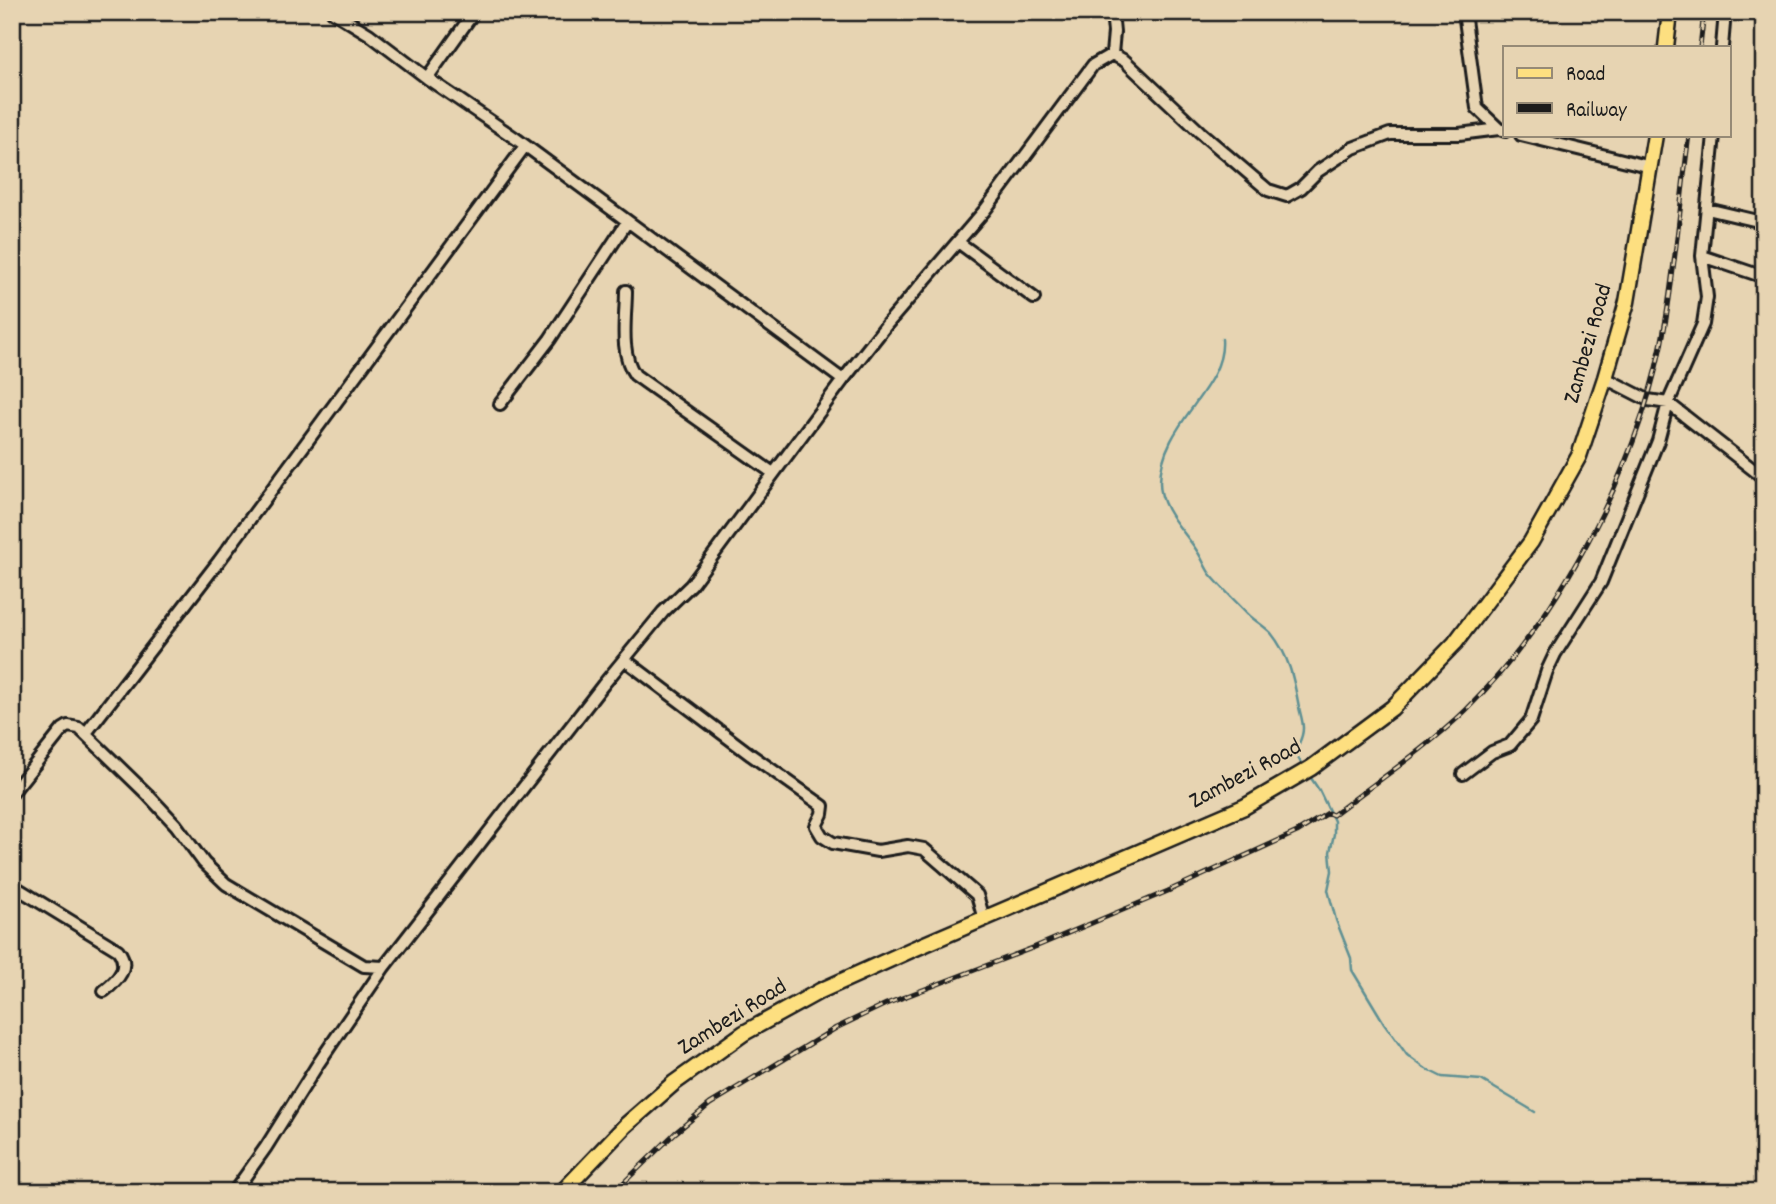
<svg xmlns="http://www.w3.org/2000/svg" width="1776" height="1204" font-family="Dekko,sans-serif">
  <style>
    .lines { fill: none; stroke-linecap: round; stroke-linejoin: round }
    .stream { stroke: #5f9093; stroke-width: 2.5 }
    .minor-casing { stroke: #1c1c1c; stroke-width: 16 }
    .major-casing { stroke: #1c1c1c; stroke-width: 19 }
    .minor { stroke: #e7d4b2; stroke-width: 10 }
    .major { stroke: #fddf80; stroke-width: 14 }
    .rail-casing { stroke: #1c1c1c; stroke-width: 5 }
    .rail { stroke: #e7d4b2; stroke-width: 2.5; stroke-dasharray: 8; stroke-linecap: butt }
    .labels { text-anchor: middle; dominant-baseline: central; stroke-width: 6; stroke-linejoin: round; paint-order: stroke }
    .street-label { font-size: 24px; fill: #1c1c1c; stroke: #e7d4b2 }
  </style>
  <rect width="100%" height="100%" fill="#e7d4b2"/>
  <filter id="ink" filterUnits="userSpaceOnUse"><feTurbulence type="fractalNoise" baseFrequency=".0143" numOctaves="2"/><feDisplacementMap in="SourceGraphic" scale="14" xChannelSelector="R" yChannelSelector="G"/><feConvolveMatrix kernelMatrix="1 2 1 2 8 2 1 2 1" color-interpolation-filters="sRGB"/></filter>
  <g filter="url(#ink)">
    <g class="lines">
      <path class="stream" d="M1222,339C1226,389 1161,422 1160,482C1160,510 1183,529 1197,551C1202,558 1205,567 1210,574C1222,588 1237,603 1250,616C1257,622 1265,627 1271,633C1289,655 1294,680 1299,707C1300,713 1303,721 1303,728C1303,746 1289,746 1303,766
        M1309,775L1319,790L1334,821V834L1330,852L1332,871L1328,890L1336,920L1351,958L1352,970L1384,1023L1407,1055L1426,1069L1442,1077L1481,1080L1535,1112"/>
      <defs>
        <path id="minor" d="M333,12L369,34L427,78
          M474,12L427,78L515,138L843,380
          M1464,12L1477,108L1499,129
          M1761,12L1764,13
          M1722,47L1725,12
          M1112,54L1114,32L1112,12
          M1521,135L1651,167
          M1707,209L1762,222
          M958,242L1034,298
          M1702,256L1764,277
          M626,291C626,317 619,353 635,375L773,473
          M1605,378L1648,400L1668,403L1764,478
          M500,404L550,339L627,222
          M625,660L751,755L823,806L822,814L816,826L822,836L833,843L878,851L908,846L924,849L977,895L984,919
          M86,733L219,561L525,146
          M1463,774L1492,752L1510,745L1531,720L1547,671L1555,654L1601,582L1658,441L1668,403L1703,324L1707,297L1702,256L1714,135
          M12,793L63,729L68,726L79,728L148,795L176,825L204,863L226,884L364,966L384,967
          M12,885L118,950C131,967 118,980 104,991
          M234,1192L266,1147L318,1064L384,967L603,685L663,612L691,585L843,380L888,323L985,210L1093,65L1112,54L1125,61L1200,132L1268,190L1287,196L1301,188L1318,171L1353,148L1390,134H1459L1499,129L1505,131"/>
        <path id="major" d="M1666,47L1670,12
          M562,1192L626,1125L674,1083L744,1033L820,991L911,950L1244,807L1311,768L1392,708L1455,643L1531,542L1579,456L1605,378L1627,302L1655,135"/>
      </defs>
      <use href="#minor" class="minor-casing"/>
      <use href="#major" class="major-casing"/>
      <use href="#minor" class="minor"/>
      <use href="#major" class="major"/>
      <defs>
        <path id="rail" d="M1700,47L1704,12
          M614,1192L675,1133L710,1104L836,1028L886,1004L1035,947L1168,891L1297,832L1328,813L1333,815C1377,781 1426,749 1466,710C1564,613 1644,455 1666,319C1676,258 1681,196 1689,135"/>
      </defs>
      <use href="#rail" class="rail-casing"/>
      <use href="#rail" class="rail"/>
    </g>
  </g>
  <g class="labels">
    <g class="street-label">
      <text transform="translate(1589 344) rotate(-74)">Zambezi Road</text>
      <text transform="translate(1246 775) rotate(-28)">Zambezi Road</text>
      <text transform="translate(733 1018) rotate(-32)">Zambezi Road</text>
    </g>
  </g>
  <rect width="1776" height="1204" fill="none" stroke="#e7d4b2" stroke-width="42"/>
  <rect x="21" y="21" width="1734" height="1162" fill="none" stroke="#1c1c1c" stroke-width="2.5" filter="url(#ink)"/>
  <rect x="1503" y="46" width="228" height="91" fill="#e7d4b2" stroke="#968a76" stroke-width="2"/>
  <rect x="1517" y="68" width="35" height="10" fill="#fddf80" stroke="#968a76" stroke-width="2"/>
  <text x="1566" y="80" font-size="21" fill="#1c1c1c">Road</text>
  <rect x="1517" y="103" width="35" height="10" fill="#1c1c1c" stroke="#968a76" stroke-width="2"/>
  <text x="1566" y="116" font-size="21" fill="#1c1c1c">Railway</text>
</svg>
